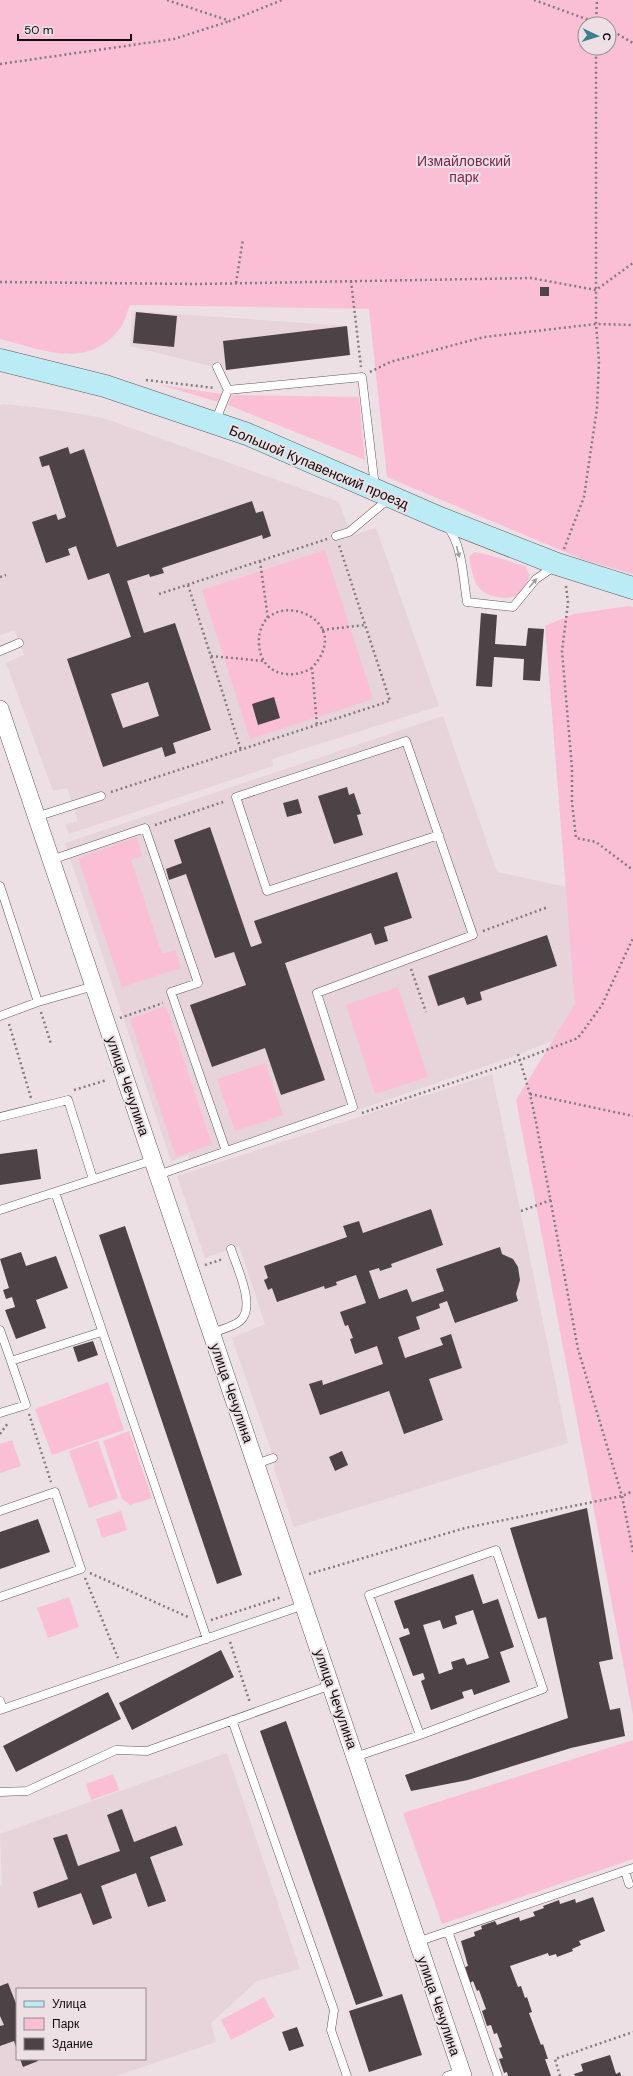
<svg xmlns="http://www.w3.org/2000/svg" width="633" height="2076" font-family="'DM Sans',sans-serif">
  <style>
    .built { fill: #e7d3da; fill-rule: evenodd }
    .green { fill: #fabfd4; fill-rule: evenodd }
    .building { fill: #4d4346; fill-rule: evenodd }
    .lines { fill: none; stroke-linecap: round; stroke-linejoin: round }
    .lane-casing { stroke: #62575b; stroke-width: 9 }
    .street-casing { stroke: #62575b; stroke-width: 18 }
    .secondary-casing { stroke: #62575b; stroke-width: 23 }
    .path { stroke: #837b7d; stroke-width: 2.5; stroke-dasharray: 2 3; stroke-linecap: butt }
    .lane { stroke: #fff; stroke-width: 8 }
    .street { stroke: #fff; stroke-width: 17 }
    .secondary { stroke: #bbebf5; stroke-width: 22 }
    .oneway { fill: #9f9d9e }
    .labels { text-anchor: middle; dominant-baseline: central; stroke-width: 4; stroke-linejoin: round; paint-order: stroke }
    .park-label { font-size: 14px; fill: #7d244e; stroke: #ece0e4 }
    .street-label { font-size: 14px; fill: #0f0b0c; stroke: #ece0e4 }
  </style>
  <rect width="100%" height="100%" fill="#ece0e4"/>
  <path class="built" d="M133,311L347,326L350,355L226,370L130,346Z
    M3,404L50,409L103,418L339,502L351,536L376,528L439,706L272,759L273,766L69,834L65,825L78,821L67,788L53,791L6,663L24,655L19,643L15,630L0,635V405Z
    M443,716L497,872L576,889L583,892L574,1032L509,1058L192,1167L188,1155L171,1161L65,843Z
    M492,1074L568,1443L294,1527L274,1469L275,1462L232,1338L265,1324L239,1246L205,1258L177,1176Z
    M227,1753L300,1969L257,1981L211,2023L216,2042L116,2076H0V1886L2,1885L0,1834ZM17,1989H145V2059H17Z"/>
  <path class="green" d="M0,0H633V574L584,560L387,477L369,309L130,305C127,312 125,321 121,327C88,371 43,350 0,339ZM585,24H609V48H585Z
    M161,385L222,394L218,402Z
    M232,395L359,397L365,460L228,405Z
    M325,550L373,699L250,739L202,590Z
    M474,552L485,554L525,566L530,575C527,583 524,592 516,596C506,600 488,597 480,589C473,582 471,567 469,557Z
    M629,606L633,607V1715L516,1100L575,1004L545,626L574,614Z
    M137,837L142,855L131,860L162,954L175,950L181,968L122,987L78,858Z
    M398,987L428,1077L375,1094L346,1005Z
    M166,1006L212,1144L176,1157L130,1019Z
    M265,1063L283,1115L235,1131L217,1079Z
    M108,1382L124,1430L52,1455L35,1409Z
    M129,1431L152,1498L130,1505L122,1499L103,1441Z
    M12,1440L21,1466L0,1473V1444Z
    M98,1441L118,1498L89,1508L69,1451Z
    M121,1511L127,1530L102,1538L96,1519Z
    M69,1597L79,1627L48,1638L37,1608Z
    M633,1740V1859L442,1924L403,1813Z
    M113,1774L119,1790L91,1800L86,1784Z
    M264,1997L275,2017L231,2040L221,2020Z"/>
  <path class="building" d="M540,287H549V296H540Z
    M136,312L177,316L174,347L133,343Z
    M347,326L350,355L226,370L223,341Z
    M68,447L70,454L84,449L117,547L252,501L256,513L263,511L271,536L263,539L262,535L162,568L164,573L150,577L149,574L127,581L144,633L175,623L211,730L173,743L176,753L165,757L162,747L103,767L67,659L131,637L109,573L88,580L76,546L68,549L70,555L46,563L32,522L56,514L58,520L66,517L49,465L42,467L39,457ZM148,682L159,716L123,728L111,694Z
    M481,613L497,615L495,644L526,646L528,628L544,629L540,681L523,680L524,659L494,657L492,687L476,686Z
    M274,697L280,718L258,725L252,704Z
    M347,787L349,795L354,793L361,814L357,815L363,835L334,844L318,796Z
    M298,799L302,813L287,817L283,803Z
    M210,827L251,947L262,943L254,921L397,872L412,918L384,927L388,941L375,945L371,933L285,963L325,1080L281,1095L265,1048L212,1067L190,1005L246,985L234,952L215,958L186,874L169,880L166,869L182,863L174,840Z
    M547,935L557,966L480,992L482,1000L467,1005L464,997L438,1006L428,976Z
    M37,1149L41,1179L0,1185V1154Z
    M431,1209L443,1245L391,1264L392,1267L380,1271L379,1268L369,1271L379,1299L407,1289L412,1302L444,1291L436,1269L500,1247L502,1254L513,1259L518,1267L520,1280L516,1294L518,1301L455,1323L447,1301L439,1304L440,1308L416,1317L420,1329L398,1337L405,1358L443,1345L440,1338L451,1334L462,1368L429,1379L443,1420L404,1434L389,1391L320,1415L309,1384L322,1380L323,1385L383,1364L377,1346L355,1354L350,1339L353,1338L348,1325L345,1326L340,1312L366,1303L356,1275L336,1282L337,1285L325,1289L324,1286L277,1302L272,1288L268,1290L264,1280L268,1278L264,1266L347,1237L343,1226L359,1221L363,1233Z
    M125,1226L242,1575L217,1584L99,1235Z
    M21,1252L26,1266L56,1256L68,1288L36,1300L46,1328L16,1339L5,1310L15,1307L12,1297L6,1299L3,1290L9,1288L0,1259Z
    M93,1341L98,1355L78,1362L73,1347Z
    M342,1451L348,1465L335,1471L329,1457Z
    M587,1508L613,1659L599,1662L610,1710L620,1708L625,1736L571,1748L468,1780L411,1791L405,1775L568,1718L546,1617L538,1619L510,1528Z
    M38,1519L50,1552L0,1569V1532Z
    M473,1574L483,1604L498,1599L514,1647L500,1652L510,1682L474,1695L472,1689L462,1692L464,1698L431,1710L421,1681L425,1679L423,1673L413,1676L399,1638L410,1634L408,1628L404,1629L394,1601ZM473,1610L489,1658L467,1665L464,1658L451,1662L453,1669L439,1674L423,1625L440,1620L443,1629L457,1624L455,1616Z
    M221,1650L234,1677L132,1730L119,1703Z
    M108,1692L121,1719L16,1772L3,1746Z
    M286,1721L383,1996L356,2005L260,1731Z
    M122,1809L134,1842L176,1826L183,1845L150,1857L166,1901L148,1907L136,1873L101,1886L112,1918L93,1925L81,1893L38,1908L33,1892L68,1879L53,1838L67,1834L78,1866L120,1851L107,1815Z
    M593,1897L605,1931L579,1941L581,1945L572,1949L573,1951L557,1957L556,1954L549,1956L548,1953L510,1966L518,1987L521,1986L525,1998L527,1997L532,2012L529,2013L541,2045L543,2044L548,2059H545L551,2076H508L507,2072L504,2073L499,2059L503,2058L499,2048L502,2047L497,2033L494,2034L491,2025L487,2026L482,2011L486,2009L479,1990L477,1991L473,1981L470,1983L465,1967L468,1966L461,1941L475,1936L474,1932L482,1929L481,1926L495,1921L497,1925L519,1917L520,1921L535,1916L533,1912L544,1908L543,1906L559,1900L560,1904L575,1899L576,1903Z
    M8,1983L17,2006V2050L14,2041L0,2046V2026L4,2025L0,2016V1986Z
    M402,1994L422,2055L369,2072L349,2011Z
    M297,2027L304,2046L289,2051L282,2032Z
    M610,2055L616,2074L620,2072L621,2076H575L574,2074L583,2071L581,2064Z
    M20,2059H37L38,2061L23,2067Z"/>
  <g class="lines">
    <defs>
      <path id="lane" d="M228,390L362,377L375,487
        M215,422L228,390L217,367
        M447,526C463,546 463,578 467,602L513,607L536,579L555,566
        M336,536L349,532L385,502L387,496
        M0,651L19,643
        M36,817L101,796
        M51,860L145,828L198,983L171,992L226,1151
        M0,886L38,1002
        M0,1016L38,1002L94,986
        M0,1117L68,1100L93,1179
        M158,1175L353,1107L317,993L473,935L406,741L236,797L267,891L439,835
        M55,1192L207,1639
        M0,1210L153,1160
        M0,1330L11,1361L101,1332
        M211,1333C220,1330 233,1327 240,1321C257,1307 236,1266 231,1249
        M0,1413L26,1405L11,1361
        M256,1464L273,1458
        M0,1511L55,1492L81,1569L0,1597
        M0,1701L3,1709
        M0,1710L304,1605
        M232,1720L334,2010L331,2030L347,2076
        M355,1757L420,1735L369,1595L496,1550L543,1689L420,1735
        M0,1792L27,1791L116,1750L147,1751L331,1685
        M625,1871L629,1884
        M448,1931L498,2076
        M417,1942L633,1868
        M447,2076L462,2071"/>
      <path id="street" d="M0,709L463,2076"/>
      <path id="secondary" d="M0,360L105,386L247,434L440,518L557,564L633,588"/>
    </defs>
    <use href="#lane" class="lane-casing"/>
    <use href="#street" class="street-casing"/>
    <use href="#secondary" class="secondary-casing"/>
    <path class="path" d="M167,0L230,21L282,0
      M534,0L600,24
      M596,24L597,0
      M609,29L633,43
      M0,64L174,39L230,21
      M351,281L361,367
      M0,282L198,284L531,278L596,290L633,263
      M236,283L243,239
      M370,372L390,362L484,337L596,324L633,325
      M146,380L215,388
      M564,549L584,497L597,408L599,361L596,324V48
      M260,561L268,619
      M0,577L6,575
      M188,585L241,750
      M566,586L568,603L562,651L572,768V802L576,838L596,842L633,870
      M159,594L327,539
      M322,630L365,625
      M211,656L264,661
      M312,668C290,681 261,674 259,645C255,582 361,614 312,668L317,725
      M111,792L390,701L339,545
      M155,825L226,801
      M483,931L548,907
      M411,969L426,1012
      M41,1012L51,1044
      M120,1018L163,1003
      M9,1024L31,1098
      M518,1054L530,1094L536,1122L578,1349L622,1496L633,1552
      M74,1090L107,1080
      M530,1094L633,1116
      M362,1113L520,1060L578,1038L602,1005L633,938
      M521,1211L551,1200
      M205,1265L223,1259
      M29,1414L51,1482
      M0,1434L8,1423
      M90,1573L188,1617
      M309,1574L465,1528L622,1496L633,1491
      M85,1578L118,1658
      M211,1620L282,1597
      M230,1642L250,1703
      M560,2076L555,2059L633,2032"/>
    <use href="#lane" class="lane"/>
    <use href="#street" class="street"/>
    <use href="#secondary" class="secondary"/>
  </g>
  <defs><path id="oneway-solid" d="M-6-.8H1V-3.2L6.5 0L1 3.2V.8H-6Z"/></defs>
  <g class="oneway">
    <use href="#oneway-solid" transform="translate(458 552) rotate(76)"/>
    <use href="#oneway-solid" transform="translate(533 583) rotate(-49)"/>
  </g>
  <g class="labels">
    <g class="park-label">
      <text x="464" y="161">Измайловский<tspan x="464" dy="16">парк</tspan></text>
    </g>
    <g class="street-label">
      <text transform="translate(319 467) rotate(23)">Большой Купавенский проезд</text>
      <text transform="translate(128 1086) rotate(71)">улица Чечулина</text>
      <text transform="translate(232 1393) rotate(71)">улица Чечулина</text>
      <text transform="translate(336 1699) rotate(71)">улица Чечулина</text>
      <text transform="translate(439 2006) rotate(71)">улица Чечулина</text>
    </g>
  </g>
  <rect x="16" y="1988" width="130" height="72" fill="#ece0e4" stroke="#948b8e"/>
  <rect x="24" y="2001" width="20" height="6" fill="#bbebf5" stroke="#948b8e"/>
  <text x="52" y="2008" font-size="12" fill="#0f0b0c">Улица</text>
  <rect x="24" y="2018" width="20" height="12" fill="#fabfd4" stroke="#948b8e"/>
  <text x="52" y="2028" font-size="12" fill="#0f0b0c">Парк</text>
  <rect x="24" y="2038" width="20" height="12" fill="#4d4346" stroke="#948b8e"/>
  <text x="52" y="2048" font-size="12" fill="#0f0b0c">Здание</text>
  <g transform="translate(597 36) rotate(94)"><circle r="19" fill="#ece0e4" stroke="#948b8e"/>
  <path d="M0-3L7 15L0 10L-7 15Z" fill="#3c7f90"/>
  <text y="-6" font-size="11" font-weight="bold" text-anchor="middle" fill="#0f0b0c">С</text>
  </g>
  <path d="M18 34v6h113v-6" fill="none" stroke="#0f0b0c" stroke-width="2"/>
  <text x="24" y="34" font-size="12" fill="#0f0b0c" stroke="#ece0e4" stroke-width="3" paint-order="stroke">50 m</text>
</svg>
